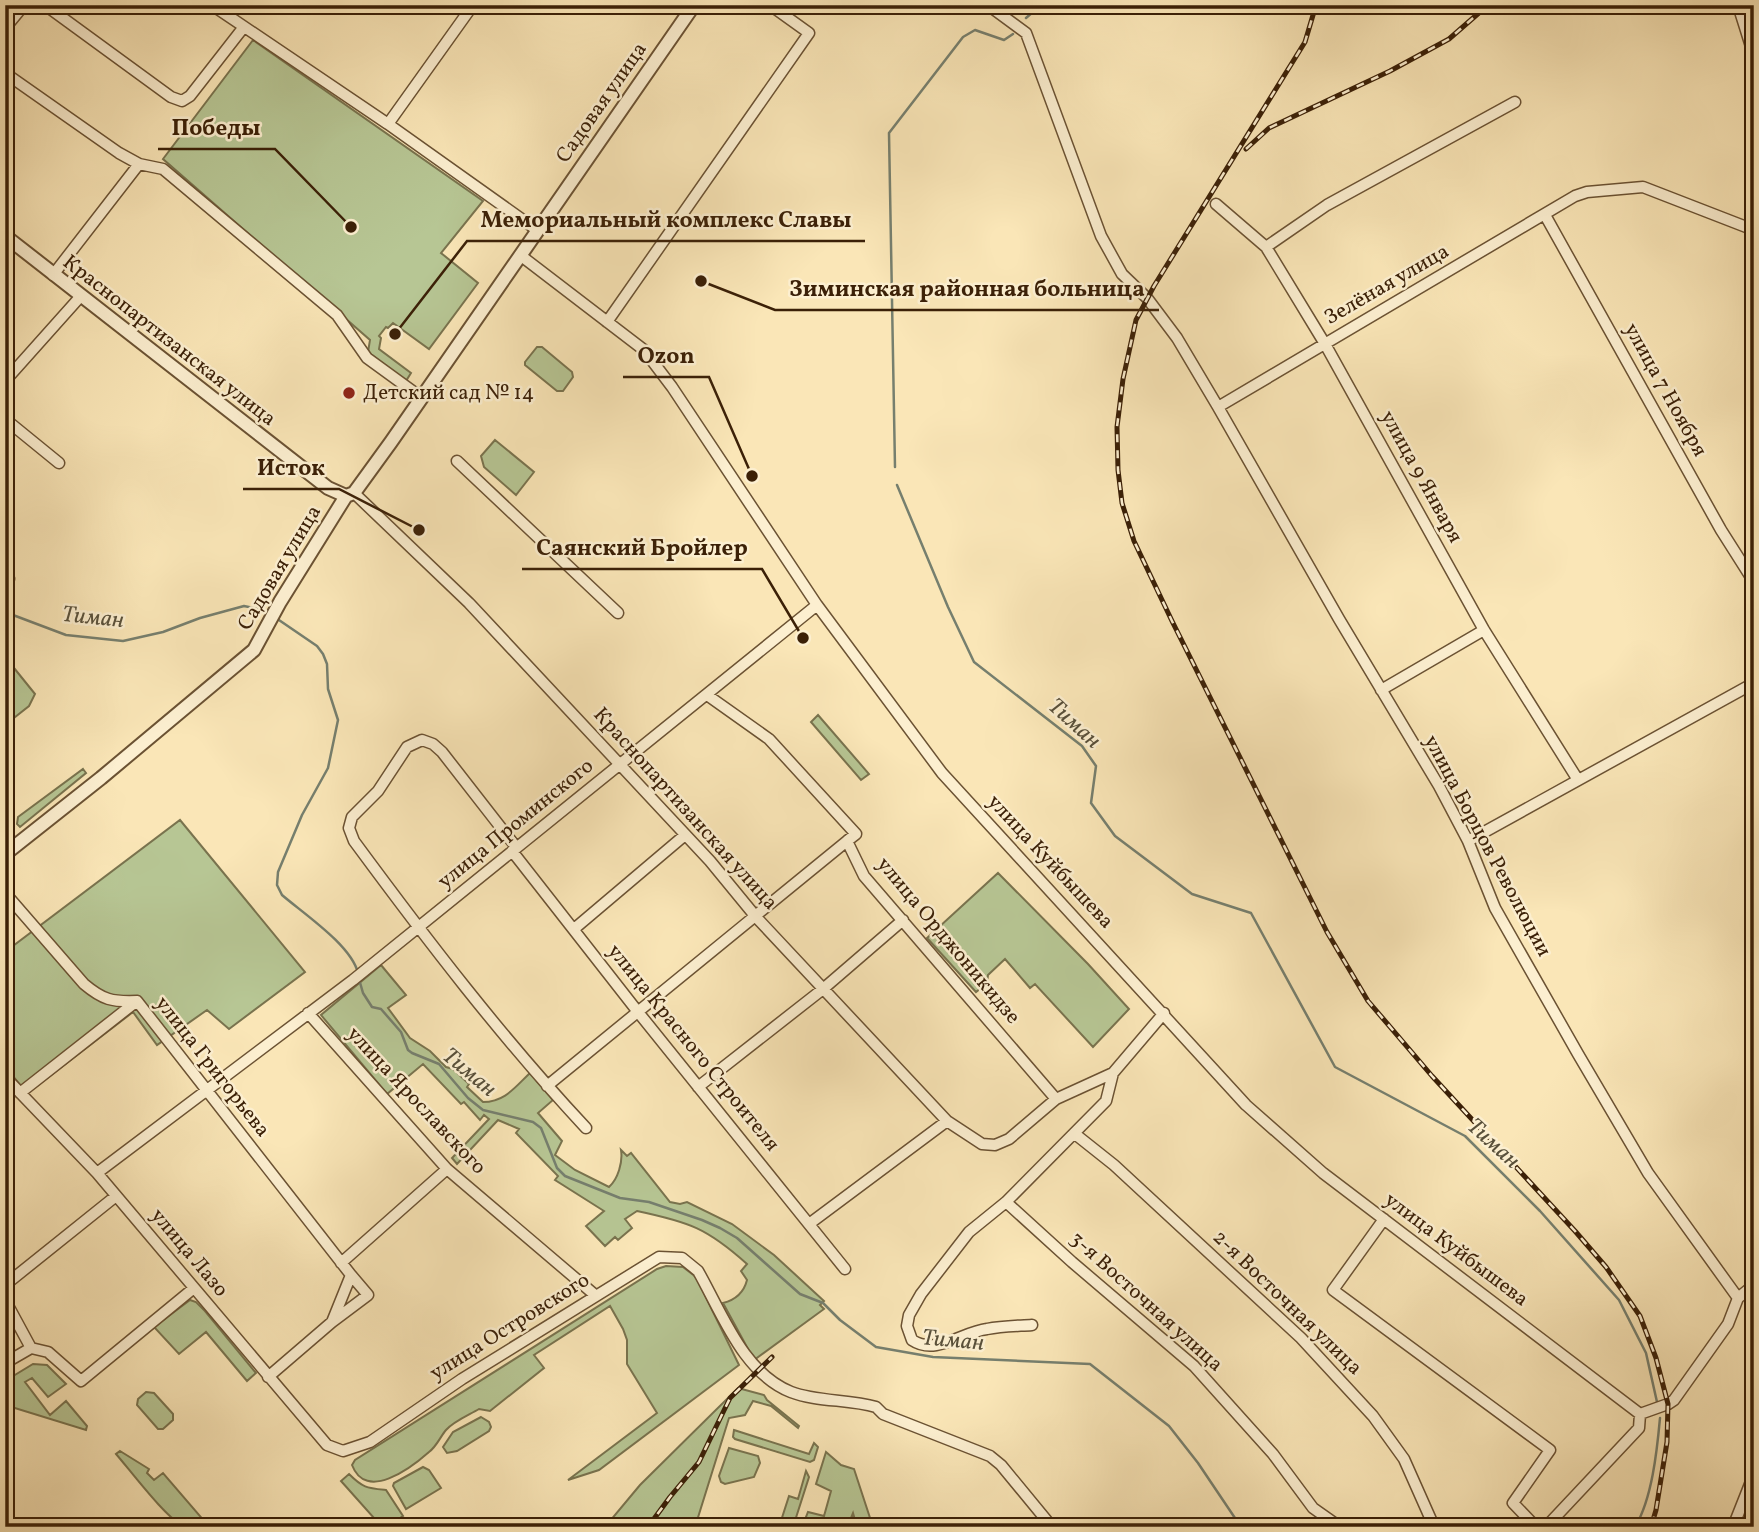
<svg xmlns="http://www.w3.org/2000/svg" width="1759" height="1532" font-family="Vollkorn,serif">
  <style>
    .green { fill: #b7c694; stroke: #79734e; stroke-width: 2 }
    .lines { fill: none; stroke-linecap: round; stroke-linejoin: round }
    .stream { stroke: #767f6e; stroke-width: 2.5 }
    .minor-casing { stroke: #6b5233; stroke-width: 13 }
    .tertiary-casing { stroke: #6b5233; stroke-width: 16 }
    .minor { stroke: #fcefd0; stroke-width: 10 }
    .tertiary { stroke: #fcefd0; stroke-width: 12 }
    .rail-casing { stroke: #3b2007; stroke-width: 5 }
    .rail { stroke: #fcefd0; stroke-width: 2.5; stroke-dasharray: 8; stroke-linecap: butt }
    .poi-dot { fill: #8f2418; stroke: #fcefd0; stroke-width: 2.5 }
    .labels { text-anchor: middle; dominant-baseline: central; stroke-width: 5; stroke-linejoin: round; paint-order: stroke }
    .street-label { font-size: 21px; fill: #3b2007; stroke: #fcefd0 }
    .poi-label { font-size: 21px; fill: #3b2007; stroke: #fcefd0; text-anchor: start }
    .water-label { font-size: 23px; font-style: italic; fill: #59503a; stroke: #fcefd0 }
    .leader { fill: none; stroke: #3b2007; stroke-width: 2.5 }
    .callout-dot { fill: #3b2007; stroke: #fcefd0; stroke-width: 2.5 }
    .callout-label { font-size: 23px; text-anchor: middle; font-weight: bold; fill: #3b2007; stroke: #fcefd0; stroke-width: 5; stroke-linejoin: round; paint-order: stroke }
  </style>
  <rect width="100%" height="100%" fill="#fae6b7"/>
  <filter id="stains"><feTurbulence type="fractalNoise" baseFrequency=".00286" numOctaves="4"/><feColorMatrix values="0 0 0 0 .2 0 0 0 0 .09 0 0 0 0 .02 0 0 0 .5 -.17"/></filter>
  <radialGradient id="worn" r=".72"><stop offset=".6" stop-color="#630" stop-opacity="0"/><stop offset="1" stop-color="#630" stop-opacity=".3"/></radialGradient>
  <path class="green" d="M253,40L483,201L441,253L478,283L429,349L393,323L388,328L386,327L379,336L381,338L379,349L411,373L406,381L368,352L370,340L163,159Z
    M537,347H542L572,372L573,377L563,391H557L525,365V362Z
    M495,440L534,472L516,495L484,467L481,456Z
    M10,663L35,694L29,706L5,725V667Z
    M818,715L869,774L861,780L811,722Z
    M83,769L86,773L20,827L17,824L18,817Z
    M180,820L305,972L229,1029L207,1010L157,1045L133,1012L37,1086L30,1079L21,1086L5,1066V952Z
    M998,873L1088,964L1129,1009L1093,1047L1035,984L1030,988L1005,959L988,975L987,983L976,992L927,938Z
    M381,965L406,995L388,1008L410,1038L430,1051L446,1067L453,1069L469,1084L467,1087L483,1102C505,1102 515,1087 530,1073L553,1100L538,1113L562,1141L555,1155L575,1170L609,1187C618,1179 623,1162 621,1150L627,1156L631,1153L670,1202L680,1204L687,1202L732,1224L774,1255L824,1301L820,1305L824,1309L754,1360L723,1303C735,1300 744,1292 747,1280L741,1271L747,1264C707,1228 689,1222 637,1211L625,1219L632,1228L618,1240L615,1237L605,1246L586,1226L604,1211L555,1180L558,1176L516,1133L519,1129L498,1120L457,1164L452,1158L489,1119L484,1115L480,1120L464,1102L461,1104L423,1064L387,1094L321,1015Z
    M666,1266L683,1267L696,1277L739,1365L599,1470L568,1480L657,1413L627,1364V1340L623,1329L610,1306L534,1355L544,1368L490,1411L479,1409C469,1415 454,1421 446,1430C440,1437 437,1446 429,1452C411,1468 366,1502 352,1465L355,1460L657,1269Z
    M190,1300L196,1302L205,1311L256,1373L247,1381L206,1332L179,1354L154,1327Z
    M33,1364L47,1365L66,1384L48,1397L32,1378L25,1382L50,1415L66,1401L87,1426L86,1430L5,1405V1381Z
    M738,1388L764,1395L767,1400L799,1426L798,1428L771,1406L753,1401L745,1415L729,1418L695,1527H605L640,1485Z
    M146,1392L154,1393L173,1414V1420L163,1429H158L137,1405L138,1399Z
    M481,1417L489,1422L491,1427L489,1431L457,1451L447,1453L443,1447L453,1432Z
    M734,1430L809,1454L814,1443L818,1447L814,1460L810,1462L735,1439L733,1437Z
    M729,1448L758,1456L760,1463L754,1477L725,1484L721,1482L719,1476Z
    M120,1451L149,1469L147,1473L154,1480L163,1473L206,1523C201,1527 192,1529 185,1527C168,1521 130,1470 116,1454Z
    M826,1452L841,1465L854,1469L873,1527H857L853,1513L849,1523L851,1527H802L808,1512L824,1516L831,1491L816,1484Z
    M423,1467L429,1470L441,1488L406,1509L393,1486L394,1483Z
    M806,1471L809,1477L793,1527H779L789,1496L798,1499Z
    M349,1474C363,1488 367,1488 386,1490L403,1516L386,1527H382L341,1481Z"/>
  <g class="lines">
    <path class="stream" d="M1026,18L1041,5
      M895,467L889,133L963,37L975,30L1004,40L1013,34
      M897,485L948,607L974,662L1082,746L1096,766L1091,803L1115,836L1192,894L1251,913L1335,1067L1465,1136L1540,1211L1619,1300L1646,1353L1657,1402
      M5,612L66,635L123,641L163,632L200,618L244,606L263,610L270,615
      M276,618L317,646L323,654L327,664L328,689L338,720L328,768L302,815L278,872L277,885L282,895C304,914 351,945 358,973
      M359,979L363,993L372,1007L381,1009L401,1032L408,1050L412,1053L439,1064L468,1098L483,1110L533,1122L541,1128L557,1168L565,1176L620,1198L649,1202L702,1220L720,1228L737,1238L800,1294L823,1303L840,1320L876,1347L933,1357L1090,1364L1169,1426L1198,1463L1241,1527
      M1635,1527C1652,1499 1657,1451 1660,1418"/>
    <defs>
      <path id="minor" d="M45,5L171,97L182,101L190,96L243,28
        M212,5L388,124L537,230
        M988,5L1026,33L1101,236L1122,274L1147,298L1177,338L1218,407L1339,619L1439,786L1468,841L1495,908L1578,1054L1648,1173L1738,1298
        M1738,5L1754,56
        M5,28L24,5
        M5,73L119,153L139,164L163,169L337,315L367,358L422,398
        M388,124L473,5
        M1216,204L1266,247L1325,344L1484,630L1578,780
        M1545,215L1721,530L1754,582
        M1266,247L1327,205L1515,102
        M520,255L644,350L672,387L817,605L942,773L1246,1105L1323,1173L1640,1414
        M53,275L139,164
        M607,322L809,33L770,5
        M5,381L80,297
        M1218,407L1575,196L1587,192L1643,187L1754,230
        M5,419L59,463
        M457,461L618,613
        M354,493L469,603L710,861L756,917L947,1121L982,1144L995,1145L1009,1139L1056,1099L1113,1073
        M5,575L9,579
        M1381,690L1484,630
        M707,695L769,739L856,834L847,841L864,876L1056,1099
        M1468,841L1754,683
        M516,847L442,752L433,744L422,740L407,747L378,791L352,817L349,828L354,841C427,940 502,1038 586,1128
        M512,851L638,1012L845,1269
        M5,893L84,984C103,1000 112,1002 137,1001L351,1275L332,1322
        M574,929L685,835
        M308,1013L447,1169L595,1295
        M5,1077L97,1173L327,1445L343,1451L370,1442L462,1379L659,1257L682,1258L698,1271C722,1313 743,1373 791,1392C817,1402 849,1399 876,1407L883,1414L990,1456L1001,1465L1052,1527
        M547,1086L847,841
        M698,1087L823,989L903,920
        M20,1093L137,1001
        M1075,1134L1114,1165L1301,1338L1373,1416L1404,1459L1432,1522L1438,1527
        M97,1173L353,980L817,605
        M1006,1202L1072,1262L1194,1366L1273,1454L1313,1508L1340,1527
        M1384,1219L1333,1290L1550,1450L1513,1503L1536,1527
        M809,1224L947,1121
        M341,1263L447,1169
        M5,1285L116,1196
        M1738,1298L1754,1285
        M5,1300L31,1348
        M1032,1325C1017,1326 1002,1326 987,1329C962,1332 936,1356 912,1340L907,1326L909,1315L921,1294L969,1232L1006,1202L1106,1101L1113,1073L1164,1013
        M5,1363L31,1348L48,1352L81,1381L194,1288
        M268,1377L332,1322L368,1295L351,1275
        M1640,1414L1668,1404L1674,1400L1728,1324L1738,1298
        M1546,1527L1639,1428L1640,1414
        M1733,1527L1754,1474"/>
      <path id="tertiary" d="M5,236L328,488L346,496
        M5,854L101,778L254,650L280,602L346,496L354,493L391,442L694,5"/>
    </defs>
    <use href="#minor" class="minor-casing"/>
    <use href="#tertiary" class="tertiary-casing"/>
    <use href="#minor" class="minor"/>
    <use href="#tertiary" class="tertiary"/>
    <defs>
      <path id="rail" d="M1316,5L1305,42L1154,286L1136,320L1123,379L1117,427L1118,470L1122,503L1134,541L1172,621L1327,932L1368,1001L1432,1076L1575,1231L1606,1267L1640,1316L1656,1358L1668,1404L1667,1442L1656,1510L1651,1527
        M1246,149L1269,128L1390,71L1449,39L1488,5
        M648,1527L670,1497L699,1462L730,1398L772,1357"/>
    </defs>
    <use href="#rail" class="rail-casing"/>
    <use href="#rail" class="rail"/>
  </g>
  <circle class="poi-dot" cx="349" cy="393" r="7"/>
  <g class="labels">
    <g class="street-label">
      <text transform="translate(602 103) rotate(-55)">Садовая улица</text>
      <text transform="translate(1387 285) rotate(-30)">Зелёная улица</text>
      <text transform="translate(169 341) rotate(38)">Краснопартизанская улица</text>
      <text transform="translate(1665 390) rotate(61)">улица 7 Ноября</text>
      <text transform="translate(1421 477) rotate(61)">улица 9 Января</text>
      <text transform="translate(280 568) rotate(-59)">Садовая улица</text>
      <text transform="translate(685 809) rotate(48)">Краснопартизанская улица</text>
      <text transform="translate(516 824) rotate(-39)">улица Проминского</text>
      <text transform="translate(1487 846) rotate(62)">улица Борцов Революции</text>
      <text transform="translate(1050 862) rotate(47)">улица Куйбышева</text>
      <text transform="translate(948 941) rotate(50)">улица Орджоникидзе</text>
      <text transform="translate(693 1048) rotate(51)">улица Красного Строителя</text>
      <text transform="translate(212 1067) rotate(52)">улица Григорьева</text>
      <text transform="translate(416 1101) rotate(47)">улица Ярославского</text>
      <text transform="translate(1456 1250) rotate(37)">улица Куйбышева</text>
      <text transform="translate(189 1253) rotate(50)">улица Лазо</text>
      <text transform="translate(1146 1302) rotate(42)">3-я Восточная улица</text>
      <text transform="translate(1287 1303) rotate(44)">2-я Восточная улица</text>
      <text transform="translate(510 1327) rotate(-32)">улица Островского</text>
    </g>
    <g class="poi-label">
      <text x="363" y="393">Детский сад № 14</text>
    </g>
    <g class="water-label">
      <text transform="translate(93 618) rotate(6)">Тиман</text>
      <text transform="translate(1074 724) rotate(42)">Тиман</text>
      <text transform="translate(469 1073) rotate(40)">Тиман</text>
      <text transform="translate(1493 1144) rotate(42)">Тиман</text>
      <text transform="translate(953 1341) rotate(5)">Тиман</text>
    </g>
  </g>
  <path class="leader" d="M351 227L275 149H158M395 334L467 241H865M701 281L775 310H1159M752 476L709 377H623M419 530L339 489H243M803 638L762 569H522"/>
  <g class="callout-dot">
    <circle cx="351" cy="227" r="7"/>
    <circle cx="395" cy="334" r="7"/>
    <circle cx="701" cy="281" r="7"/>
    <circle cx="752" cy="476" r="7"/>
    <circle cx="419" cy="530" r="7"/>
    <circle cx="803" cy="638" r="7"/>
  </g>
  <g class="callout-label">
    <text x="216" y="135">Победы</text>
    <text x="666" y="227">Мемориальный комплекс Славы</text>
    <text x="967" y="296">Зиминская районная больница</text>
    <text x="666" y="363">Ozon</text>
    <text x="291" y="475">Исток</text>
    <text x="642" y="555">Саянский Бройлер</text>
  </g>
  <rect width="1759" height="1532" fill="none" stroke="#fae6b7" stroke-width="28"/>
  <rect x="7" y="7" width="1745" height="1518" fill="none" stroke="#3b2007" stroke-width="3.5"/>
  <rect x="14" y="14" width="1731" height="1504" fill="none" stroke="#3b2007" stroke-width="2"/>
  <rect width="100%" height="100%" filter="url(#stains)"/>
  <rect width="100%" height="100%" fill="url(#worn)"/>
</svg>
